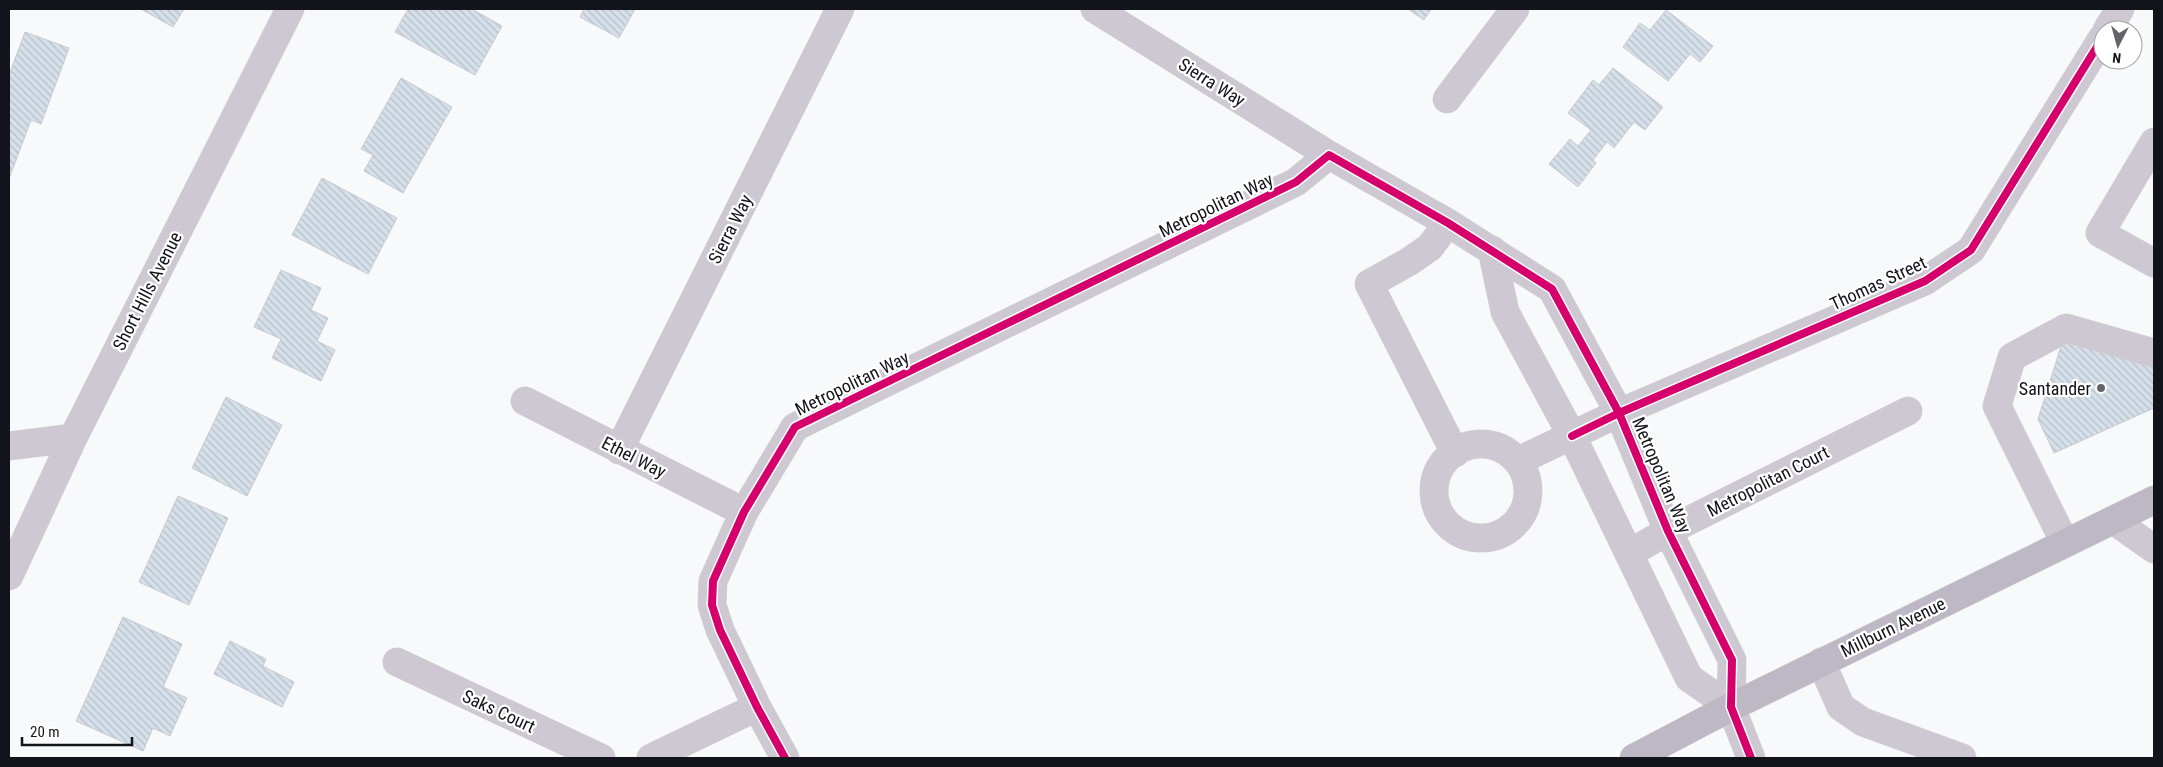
<svg xmlns="http://www.w3.org/2000/svg" width="2163" height="767" font-family="'Roboto Condensed',sans-serif">
  <style>
    .building { fill: url(#building-back-hatch); stroke: #c7cace }
    .lines { fill: none; stroke-linecap: round; stroke-linejoin: round }
    .minor-casing { stroke: #d4d4d6; stroke-width: 29 }
    .major-casing { stroke: #d4d4d6; stroke-width: 29 }
    .minor { stroke: #cdc8d2; stroke-width: 28 }
    .major { stroke: #bdb8c4; stroke-width: 28 }
    .cycleway-casing { stroke: #fff; stroke-width: 11 }
    .cycleway { stroke: #d6006c; stroke-width: 8 }
    .poi-dot { fill: #636469; stroke: #fff; stroke-width: 2 }
    .labels { text-anchor: middle; dominant-baseline: central; stroke-width: 4.5; stroke-linejoin: round; paint-order: stroke }
    .street-label { font-size: 18px; fill: #13141b; stroke: #fff }
    .poi-label { font-size: 18px; fill: #13141b; stroke: #fff; text-anchor: end }
  </style>
  <defs>
    <pattern id="building-back-hatch" width="6" height="6" patternUnits="userSpaceOnUse" patternTransform="scale(1.25)"><rect width="6" height="6" fill="#d6e0ea"/><path d="M-1 5l2 2M0 0l6 6M5-1l2 2" fill="none" stroke="#b7bfc8"/></pattern>
  </defs>
  <rect width="100%" height="100%" fill="#f8f9fb"/>
  <path class="building" d="M141,9H184L173,27Z
    M408,9H472L502,26L475,75L395,32Z
    M584,9H635L619,38L580,17Z
    M1408,9H1431L1424,20Z
    M1666,10L1713,46L1700,62L1690,54L1668,81L1623,47L1640,23L1650,30Z
    M25,32L69,48L41,124L31,120L9,179V75Z
    M1613,68L1663,107L1645,130L1634,122L1614,148L1607,142L1593,160L1596,163L1578,187L1549,164L1570,139L1578,146L1591,130L1568,113L1593,80L1599,85Z
    M401,78L452,107L403,193L364,171L373,155L361,149Z
    M322,178L397,218L368,274L292,235Z
    M281,270L321,288L311,310L328,318L317,341L335,350L321,381L272,358L281,339L254,327Z
    M2063,340L2154,368V408L2054,453L2038,419Z
    M226,397L282,425L247,496L192,468Z
    M178,496L228,518L189,605L139,582Z
    M123,617L182,644L163,687L187,698L170,736L153,728L143,751L76,721Z
    M230,641L266,659L263,666L294,682L282,707L214,674Z"/>
  <g class="lines">
    <defs>
      <path id="minor" d="M1095,9L1329,155
        M2107,30L2120,9
        M1447,99L1515,9
        M2154,142L2100,233L2154,263
        M1448,223L1430,247L1410,261L1369,284L1455,453
        M1492,250L1505,312L1572,436L1689,678L1731,707
        M525,401L744,512
        M1434 491a47 47 0 1 1 94 0a47 47 0 1 1-94 0Z
        M9,446L73,438
        M619,450L840,9
        M1518,461L1619,413L1925,281L1971,250L2103,37
        M2113,520L2154,549
        M2065,543L1997,406L2012,357L2066,328L2154,353
        M1630,553L1668,531L1908,411
        M9,576L73,438L290,9
        M397,662L601,758
        M1821,662L1841,707L1863,722L1962,758
        M651,758L757,707
        M785,758L757,707L720,630L712,605L713,581L744,512L795,427L1296,182L1329,155L1448,223L1552,289L1619,413L1668,531L1732,660L1731,707L1751,758"/>
      <path id="major" d="M1634,758L1731,707L2154,500"/>
    </defs>
    <use href="#minor" class="minor-casing"/>
    <use href="#major" class="major-casing"/>
    <use href="#minor" class="minor"/>
    <use href="#major" class="major"/>
    <defs>
      <path id="cycleway" d="M1572,436L1619,413L1925,281L1971,250L2103,37
        M785,758L757,707L720,630L712,605L713,581L744,512L795,427L1296,182L1329,155L1448,223L1552,289L1619,413L1668,531L1732,660L1731,707L1751,758"/>
    </defs>
    <use href="#cycleway" class="cycleway-casing"/>
    <use href="#cycleway" class="cycleway"/>
  </g>
  <circle class="poi-dot" cx="2101" cy="388" r="5"/>
  <g class="labels">
    <g class="street-label">
      <text transform="translate(1212 82) rotate(32)">Sierra Way</text>
      <text transform="translate(1216 205) rotate(-26)">Metropolitan Way</text>
      <text transform="translate(730 229) rotate(-63)">Sierra Way</text>
      <text transform="translate(1878 283) rotate(-25)">Thomas Street</text>
      <text transform="translate(147 291) rotate(-63)">Short Hills Avenue</text>
      <text transform="translate(852 383) rotate(-26)">Metropolitan Way</text>
      <text transform="translate(634 457) rotate(27)">Ethel Way</text>
      <text transform="translate(1662 475) rotate(67)">Metropolitan Way</text>
      <text transform="translate(1768 481) rotate(-27)">Metropolitan Court</text>
      <text transform="translate(1893 627) rotate(-26)">Millburn Avenue</text>
      <text transform="translate(499 711) rotate(25)">Saks Court</text>
    </g>
    <g class="poi-label">
      <text x="2091" y="388">Santander</text>
    </g>
  </g>
  <rect width="2163" height="767" fill="none" stroke="#13141b" stroke-width="20"/>
  <g transform="translate(2118 45) rotate(186)"><circle r="24" fill="#ffffff" stroke="#a1a1a4"/>
  <path d="M0-4L9 19L0 12L-9 19Z" fill="#636469"/>
  <text y="-8" font-size="14" font-weight="bold" text-anchor="middle" fill="#13141b">N</text>
  </g>
  <path d="M22 737v8h110v-8" fill="none" stroke="#13141b" stroke-width="2.5"/>
  <text x="30" y="737" font-size="15" fill="#13141b" stroke="#ffffff" stroke-width="4" paint-order="stroke">20 m</text>
</svg>
